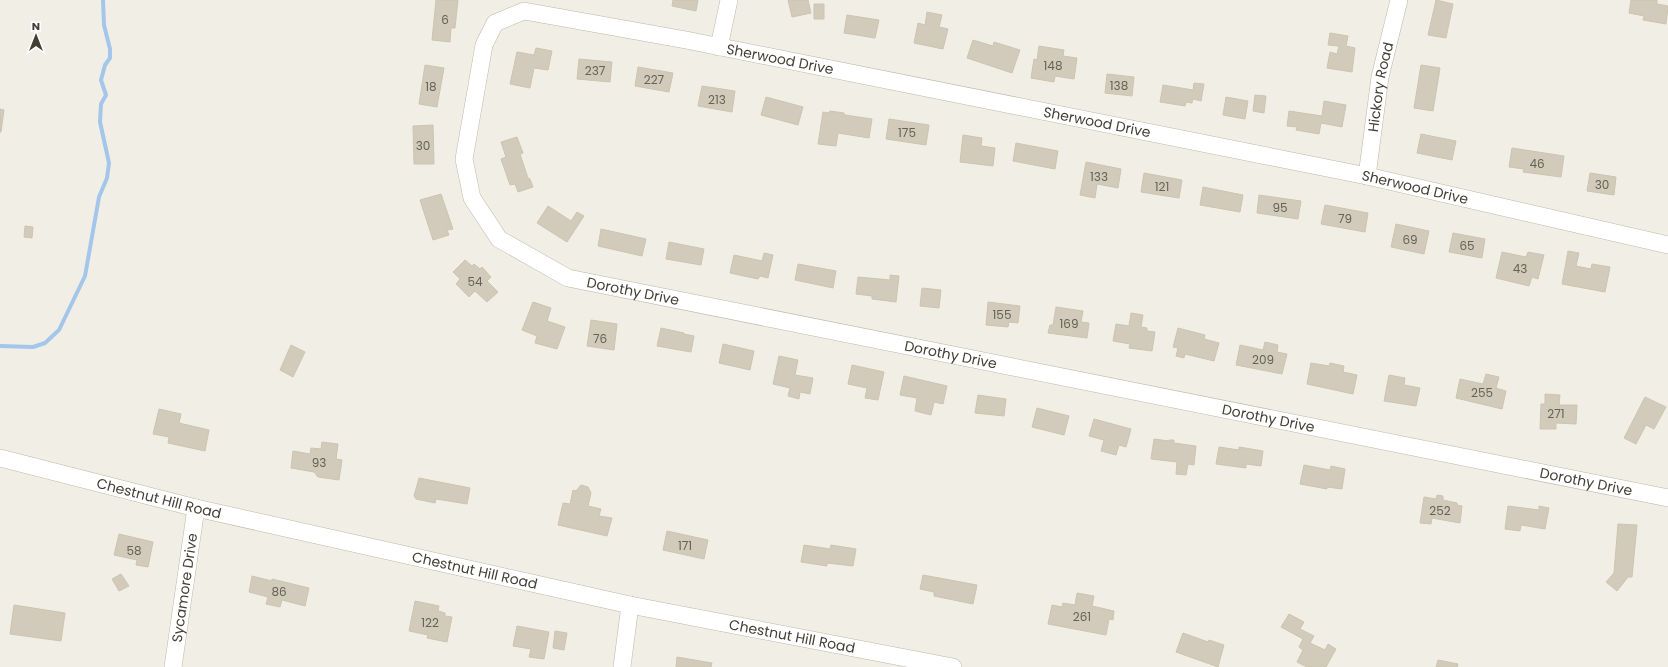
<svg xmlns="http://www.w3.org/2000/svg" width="1668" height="667" font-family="Poppins,sans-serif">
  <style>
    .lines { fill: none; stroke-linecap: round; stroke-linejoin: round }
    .stream { stroke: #a4c6ea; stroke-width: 4 }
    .building { fill: #d2cbbb; stroke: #ccc4af }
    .street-casing { stroke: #bcb7a8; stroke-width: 18 }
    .street { stroke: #fff; stroke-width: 17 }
    .labels { text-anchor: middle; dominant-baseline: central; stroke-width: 3; stroke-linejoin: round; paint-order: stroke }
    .number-label { font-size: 12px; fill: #676256 }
    .street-label { font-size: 14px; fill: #433f35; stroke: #fff }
  </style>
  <rect width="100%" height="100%" fill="#f1efe5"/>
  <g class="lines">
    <path class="stream" d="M0,346L33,347L45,343L59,330L85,276L99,197L107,178L109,163L100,122L101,104L106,95L101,80L105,65L110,58V49L104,25L103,0"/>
  </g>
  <path class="building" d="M436,0H458L455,28H451L450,42L432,40Z
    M673,0H698L696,11L672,6Z
    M788,0H808L811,13L792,17Z
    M1436,0L1453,4L1446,38L1428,35Z
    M1631,0H1657V4L1668,6L1666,24L1643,20L1644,16L1629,13Z
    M814,4H824V19H814Z
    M927,12L942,15L939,27L948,29L943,49L914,43L918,23L925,25Z
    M847,15L879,20L875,38L844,33Z
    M1330,33L1348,36L1346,46L1355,48L1352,72L1327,68L1330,52L1337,54L1339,46L1328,45Z
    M973,40L993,46L994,42L1020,50L1012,73L967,58Z
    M1039,46L1064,50L1063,56L1077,58L1074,79L1055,76L1054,82L1031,78L1034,59L1037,60Z
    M536,48L552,51L548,70L534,68L530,88L510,84L517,52L534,55Z
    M579,59L612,62L610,82L577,79Z
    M425,65L444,68L437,107L419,104Z
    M1421,65L1440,68L1433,111L1414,108Z
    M638,67L673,73L669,92L635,86Z
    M1107,74L1134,77L1132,96L1105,93Z
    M1194,83L1204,84L1201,101L1193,99L1192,103L1186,102L1185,106L1160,102L1163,85L1193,90Z
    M702,86L735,91L732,112L698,106Z
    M1255,95L1266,96L1264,113L1253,111Z
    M766,97L803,107L798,125L761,115Z
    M1226,97L1248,101L1245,119L1223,115Z
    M1324,101L1346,105L1342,127L1321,123L1319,134L1296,130L1297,127L1287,126L1289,111L1322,116Z
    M0,109L4,110L1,132H0Z
    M830,111L844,113L845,115L872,119L869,138L838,133L836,146L818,144L823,112L828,113Z
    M889,119L929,125L926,145L886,139Z
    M433,125L434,164H414L413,126Z
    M1421,134L1456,141L1452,160L1417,153Z
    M963,135L982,138L981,146L995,148L993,166L960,162Z
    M517,137L523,153L520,154L528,178L530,179L533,187L518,192L515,184L510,185L501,159L506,157L501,142Z
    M1016,143L1058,151L1055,169L1013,161Z
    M1512,148L1564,156L1561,177L1523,172L1524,169L1509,167Z
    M1086,162L1121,169L1118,188L1097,184L1095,198L1080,195Z
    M1144,173L1182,180L1179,198L1141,192Z
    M1590,173L1616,177L1614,195L1587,191Z
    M1203,187L1243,195L1240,212L1200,205Z
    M441,194L453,229L447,230L449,235L433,240L420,200Z
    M1259,195L1301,201L1298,219L1257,213Z
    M1325,205L1368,213L1365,232L1321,224Z
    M548,206L571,221L577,212L584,216L567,242L537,223Z
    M1396,224L1429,231L1424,254L1391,247Z
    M25,226L33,227L32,238L24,237Z
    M601,229L646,239L642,256L598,246Z
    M1453,233L1485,239L1482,258L1449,252Z
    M669,242L704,249L701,265L666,259Z
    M1568,251L1579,253L1576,266L1591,269L1592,264L1610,267L1605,292L1562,284Z
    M1502,252L1526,257L1528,252L1544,255L1538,279L1532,277L1529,286L1496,278Z
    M764,253L773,255L768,278L760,276L758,279L730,273L734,255L762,261Z
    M465,260L472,266L474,264L480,269L482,267L491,277L487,281L498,292L487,302L475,291L469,297L456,284L460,279L453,272Z
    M798,264L836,271L833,288L795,280Z
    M890,275L899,276L896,302L872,299V296L856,294L858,277L890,280Z
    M922,288L941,290L939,308L920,306Z
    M533,302L551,308L547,321L565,327L557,349L535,343L537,336L522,330Z
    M988,302L1020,306L1018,323L1009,322L1008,327L986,325Z
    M1056,307L1083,311L1081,322L1089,323L1087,338L1048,333L1050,325H1053Z
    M1131,313L1143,315L1141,327L1147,328V331L1155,332L1152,351L1129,348L1130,344L1113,341L1116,324L1129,326Z
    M591,320L617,324L614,350L587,346Z
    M661,328L684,333V334L694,336L691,352L657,346Z
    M1178,328L1205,335L1204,339L1219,343L1214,361L1185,354L1184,358L1176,356L1178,348L1173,347Z
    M1265,342L1278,345L1277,352L1287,354L1282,374L1236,365L1240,345L1263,350Z
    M723,344L754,351L750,370L719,363Z
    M291,345L305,352L293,377L280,370Z
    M779,356L798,360L795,375L813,378L810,394L800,392L799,399L788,396L790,388L773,384Z
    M1311,363L1329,366L1330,363L1344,366L1343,372L1357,375L1353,394L1307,384Z
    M852,365L884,372L878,400L865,398L867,388L848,384Z
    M1486,374L1499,377L1496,388L1506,391L1502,409L1456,398L1460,379L1483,384Z
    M1389,375L1405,378L1404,385L1420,388L1416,406L1384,401Z
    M904,376L947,386L943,404L934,402L931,415L915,411L917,398L900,395Z
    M1545,394L1560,395L1559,405H1577L1576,424L1556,423V429H1540L1541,404H1545Z
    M978,395L1006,399L1004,416L975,413Z
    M1645,397L1666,407L1654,429L1646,425L1636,444L1624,438Z
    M1037,408L1069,416L1064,435L1032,427Z
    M159,409L181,414L179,423L209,430L205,451L168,443L169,437L153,434Z
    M1094,419L1131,429L1126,447L1119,445L1116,455L1101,451L1104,440L1089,436Z
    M1154,439L1169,441V440H1174V443L1196,446L1194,465L1188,464L1186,475L1176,474L1177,462L1151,459Z
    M322,442L338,444L336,459L342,460L339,480L318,477L314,472L291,468L293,451L310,454L311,448L321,449Z
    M1219,447L1239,450V447L1263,451L1261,466L1246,464V468L1216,464Z
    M1304,465L1330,470L1331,466L1345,469L1342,489L1327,487V489L1300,484Z
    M419,478L470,488L467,504L436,499L435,503L416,499L414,496Z
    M581,485L588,487L591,493L588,506L601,509L599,516L612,518L607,536L558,525L563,503L570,504L573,490L576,491Z
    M1437,495L1443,496V500L1457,503V505L1462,506L1460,523L1432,518L1431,524L1420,523L1424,497L1436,499Z
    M1508,506L1539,510V506L1549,508L1545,529L1521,525L1520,531L1505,529Z
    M1618,524L1637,525L1632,577H1628L1617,591L1606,582L1614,573Z
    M667,531L708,540L704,559L663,550Z
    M119,534L153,542L148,567L136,565L137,560L114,555Z
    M804,545L830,549L831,545L856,549L853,566L827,563V566L801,562Z
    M121,574L129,586L119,591L112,579Z
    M923,575L977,585L973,604L934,596V592L920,589Z
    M252,576L272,581V579L309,588L305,606L282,600L280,607L266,604L268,597L249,592Z
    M1077,593L1094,596L1092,606L1114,611L1113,620L1109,619L1106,635L1048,624L1052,605L1062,607L1063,603L1075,605Z
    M415,601L439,606L438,611L445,613V616L452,617L447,642L427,638L428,635L409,631Z
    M14,605L65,613L61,641L10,634Z
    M1289,614L1304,622L1300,629L1314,636L1310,643L1325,650L1328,644L1336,649L1326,667H1307L1297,662L1303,650L1299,647L1303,639L1281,627Z
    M517,626L549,632L544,659L529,657L531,649L513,646Z
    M555,631L567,633L564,650L553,648Z
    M1183,633L1208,642L1209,640L1224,645L1218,667L1176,652Z
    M677,657L712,663L711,667H676Z
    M1438,660L1458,664L1457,667H1436Z"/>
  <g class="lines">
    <defs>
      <g id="street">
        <path d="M719,47L729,0"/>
        <path id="s1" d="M1367,176L1380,77L1399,0"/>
        <path id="s2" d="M1668,245L1367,176L686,40L524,11L495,23L484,45L464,159L472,198L499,239L568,278L1668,498"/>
        <path id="s3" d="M0,458L196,508L630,605L953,667"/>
        <path id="s4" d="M173,667L196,508"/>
        <path d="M622,667L630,605"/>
      </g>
    </defs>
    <use href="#street" class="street-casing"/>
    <use href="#street" class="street"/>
  </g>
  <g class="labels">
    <g class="number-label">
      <text x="445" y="19">6</text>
      <text x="1053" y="65">148</text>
      <text x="595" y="70">237</text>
      <text x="654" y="79">227</text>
      <text x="1119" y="85">138</text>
      <text x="431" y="86">18</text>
      <text x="717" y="99">213</text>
      <text x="907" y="132">175</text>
      <text x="423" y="145">30</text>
      <text x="1537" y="163">46</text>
      <text x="1099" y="176">133</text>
      <text x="1602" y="184">30</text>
      <text x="1162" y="186">121</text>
      <text x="1280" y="207">95</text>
      <text x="1345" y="218">79</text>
      <text x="1410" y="239">69</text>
      <text x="1467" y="245">65</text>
      <text x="1520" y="268">43</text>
      <text x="475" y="281">54</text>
      <text x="1002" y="314">155</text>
      <text x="1069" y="323">169</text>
      <text x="600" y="338">76</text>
      <text x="1263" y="359">209</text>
      <text x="1482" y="392">255</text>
      <text x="1556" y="413">271</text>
      <text x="319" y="462">93</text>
      <text x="1440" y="510">252</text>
      <text x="685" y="545">171</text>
      <text x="134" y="550">58</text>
      <text x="279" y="591">86</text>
      <text x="1082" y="616">261</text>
      <text x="430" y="622">122</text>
    </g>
    <g class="street-label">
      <text transform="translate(780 59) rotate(11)">Sherwood Drive</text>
      <text stroke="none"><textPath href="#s1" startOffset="90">Hickory Road</textPath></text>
      <text transform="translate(1097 122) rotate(11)">Sherwood Drive</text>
      <text transform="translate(1415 187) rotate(13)">Sherwood Drive</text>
      <text stroke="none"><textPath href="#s2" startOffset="1574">Dorothy Drive</textPath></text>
      <text stroke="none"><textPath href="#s2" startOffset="1898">Dorothy Drive</textPath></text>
      <text stroke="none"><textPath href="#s2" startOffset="2222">Dorothy Drive</textPath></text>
      <text stroke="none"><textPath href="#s2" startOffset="2546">Dorothy Drive</textPath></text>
      <text stroke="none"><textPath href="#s3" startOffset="164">Chestnut Hill Road</textPath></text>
      <text stroke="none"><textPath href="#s3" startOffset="488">Chestnut Hill Road</textPath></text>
      <text stroke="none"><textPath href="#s4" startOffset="80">Sycamore Drive</textPath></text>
      <text stroke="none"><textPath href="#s3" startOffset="812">Chestnut Hill Road</textPath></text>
    </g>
  </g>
  <g transform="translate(36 36)" stroke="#ffffff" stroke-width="3" paint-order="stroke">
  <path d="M0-3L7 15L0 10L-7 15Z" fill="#433f35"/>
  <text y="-6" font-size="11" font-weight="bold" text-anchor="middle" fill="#433f35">N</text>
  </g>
</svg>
